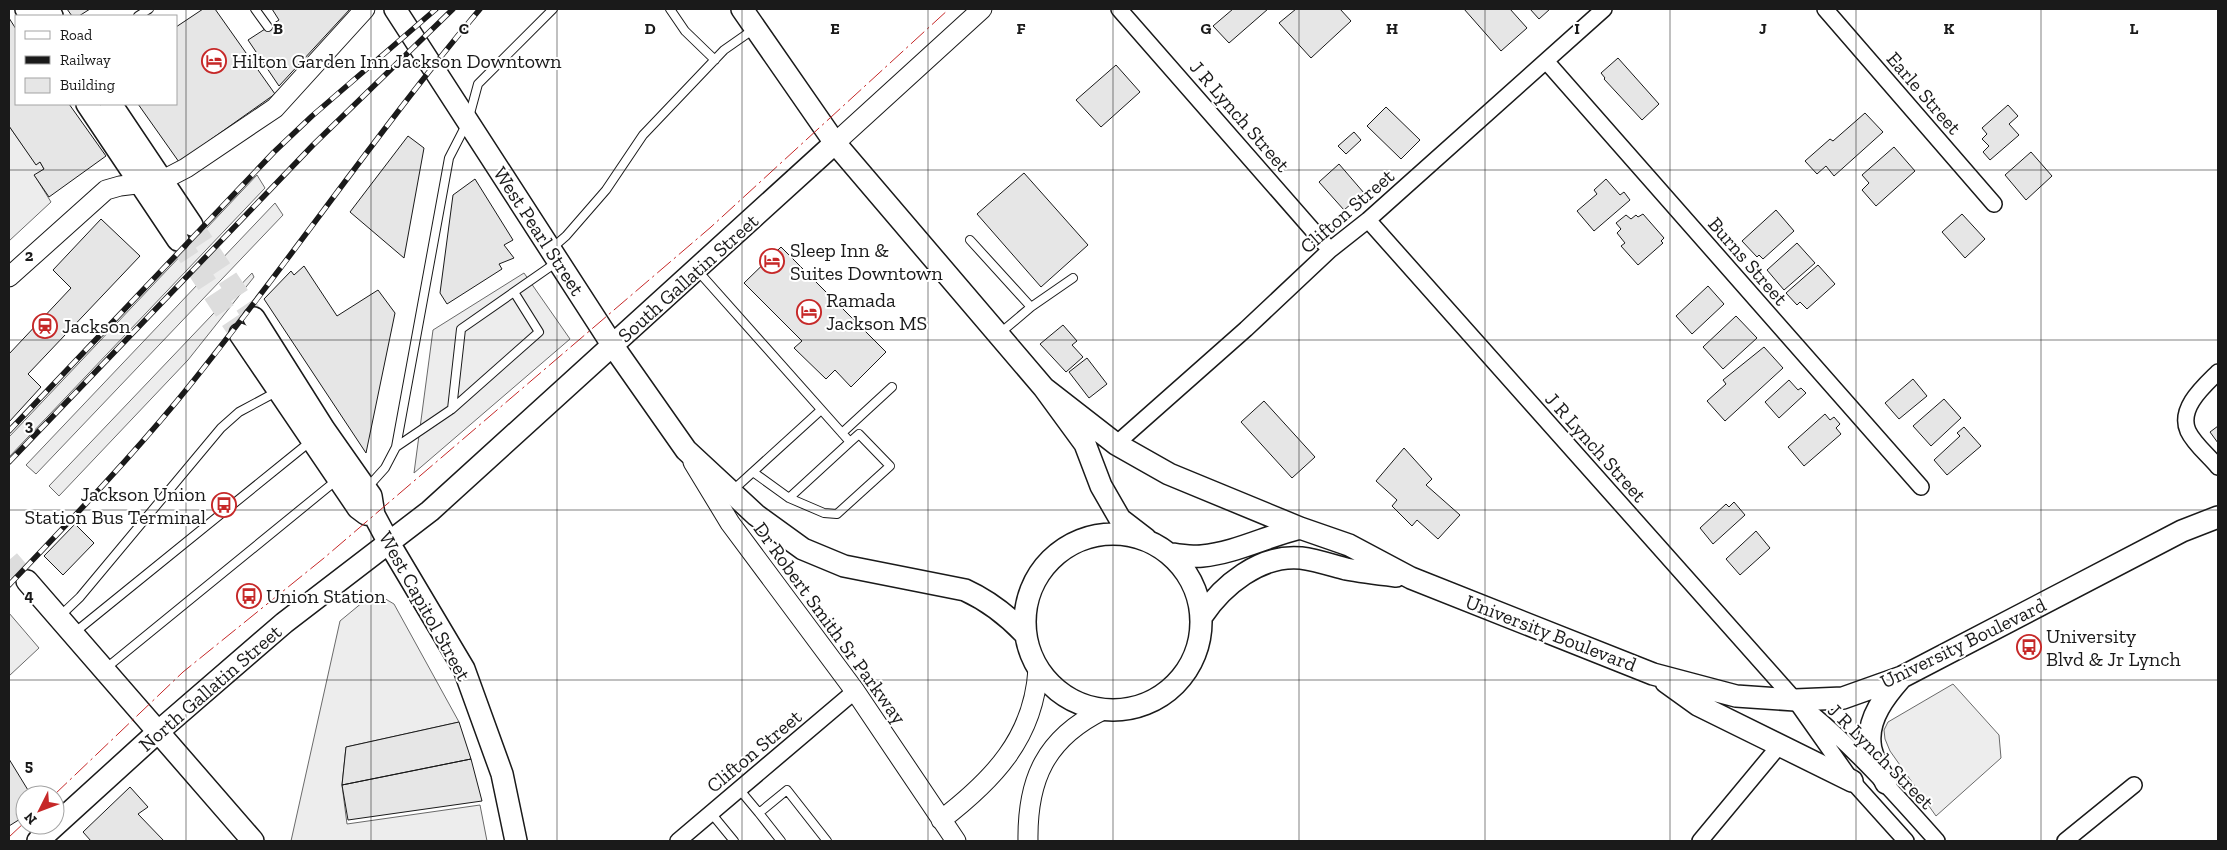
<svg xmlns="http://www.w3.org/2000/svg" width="2227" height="850" font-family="'Zilla Slab',serif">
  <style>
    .built { fill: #ededed; stroke: #6a6a6a }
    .building { fill: #e6e6e6; stroke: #1a1a1a }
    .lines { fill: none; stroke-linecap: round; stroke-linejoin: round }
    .secondary-tunnel { stroke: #ddd; stroke-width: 21; stroke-dasharray: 21 11; stroke-linecap: butt }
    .service-casing { stroke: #1a1a1a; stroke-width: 10 }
    .minor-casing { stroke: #1a1a1a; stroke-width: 18 }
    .tertiary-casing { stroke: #1a1a1a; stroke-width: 21 }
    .secondary-casing { stroke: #1a1a1a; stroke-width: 24 }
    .service { stroke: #fff; stroke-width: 8 }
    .minor { stroke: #fff; stroke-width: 15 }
    .tertiary { stroke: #fff; stroke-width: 19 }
    .secondary { stroke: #fff; stroke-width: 21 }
    .rail-casing { stroke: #1a1a1a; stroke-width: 5.5 }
    .rail { stroke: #fff; stroke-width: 4; stroke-dasharray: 11; stroke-linecap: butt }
    .power { stroke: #c62828; stroke-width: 1; stroke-dasharray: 18 4 2.5 4; stroke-linecap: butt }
    .grid { fill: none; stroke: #1a1a1a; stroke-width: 1; stroke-opacity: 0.55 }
    .labels { text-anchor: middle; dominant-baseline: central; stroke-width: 4; stroke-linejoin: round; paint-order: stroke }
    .poi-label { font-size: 20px; fill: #1a1a1a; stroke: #fff; text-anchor: start }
    .street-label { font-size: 20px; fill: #1a1a1a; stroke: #fff }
    .grid-label { font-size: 16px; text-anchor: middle; font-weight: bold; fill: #1a1a1a; stroke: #fff; stroke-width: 4; stroke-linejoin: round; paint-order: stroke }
  </style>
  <rect width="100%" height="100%" fill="#fff"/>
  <path class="built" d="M9,126L36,164L40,162L44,169L35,176L51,202L9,241Z
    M257,175L265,188L9,457V437Z
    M275,203L283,215L36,474L26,465Z
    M252,273L254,277L188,360L59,496L49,486Z
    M524,273L570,339L414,473L433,330Z
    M377,594L394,604L459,722L346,747L342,785L347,824L480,805L487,841H291L340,621L369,597Z
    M9,613L39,648L9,676Z
    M1953,684L1999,735L2001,758L1936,816L1890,751L1885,739L1884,730L1888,722Z"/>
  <path class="building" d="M67,9H90L79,16H72Z
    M203,9H215L275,94L179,162L138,104H176V27Z
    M272,9H350L279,86L248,40L279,20Z
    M1233,9H1268L1229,43L1213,26Z
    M1296,9H1340L1351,21L1311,58L1279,23Z
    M1464,9H1510L1527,28L1501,51Z
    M1530,9H1550L1539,19Z
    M9,18L16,29V104H69L106,156L49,197L34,175L44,169L40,162L36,165L9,126Z
    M1618,58L1659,104L1642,120L1604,79L1605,78L1601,73Z
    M1116,65L1140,92L1101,127L1076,100Z
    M2008,105L2018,116L2009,124L2019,135L1990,160L1983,152L1989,146L1982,139L1987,134L1982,128Z
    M1386,107L1420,140L1401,159L1367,126Z
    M1865,113L1883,132L1834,176L1826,166L1817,174L1805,161L1830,139L1833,141Z
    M1354,132L1361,140L1346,154L1338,146Z
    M408,136L424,148L404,258L350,212Z
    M1894,147L1915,171L1876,206L1862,190L1869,183L1862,175Z
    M2031,152L2052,176L2026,200L2005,175Z
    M1339,164L1364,193L1344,210L1319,182Z
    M1024,173L1088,245L1041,287L977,214Z
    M475,179L513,240L504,245L514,258L499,264L502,269L447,304L440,293L453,195Z
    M1606,179L1620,195L1624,192L1630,200L1594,231L1577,211L1597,194L1594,190Z
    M1776,210L1794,231L1763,259L1759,255L1757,257L1742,241Z
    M1643,214L1664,238L1661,241L1663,243L1638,265L1621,246L1625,243L1617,233L1621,229L1616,223L1626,215L1631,219L1636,215L1638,217Z
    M1962,214L1985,239L1965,258L1942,232Z
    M101,219L140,256L28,374L41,387L9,422V354L71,288L53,270Z
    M1797,243L1815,263L1784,290L1767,270Z
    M781,247L886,352L851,387L835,370L826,379L794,348L802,341L744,283Z
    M1818,265L1835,284L1807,309L1800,302L1797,305L1786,293Z
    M304,266L337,316L378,290L395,313L366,453L264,299L291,271L294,275Z
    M1708,286L1724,304L1692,334L1676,316Z
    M1736,316L1757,338L1723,369L1703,347Z
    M1063,325L1077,341L1072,345L1083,357L1066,372L1040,344Z
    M1764,347L1783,368L1725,421L1707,401L1726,384L1723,380Z
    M1087,358L1107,384L1089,398L1069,372Z
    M1913,379L1927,396L1899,419L1885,403Z
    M1789,380L1798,390L1801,388L1806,393L1779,418L1765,402Z
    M1944,399L1961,418L1931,446L1913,426Z
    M1264,401L1315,457L1292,478L1241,422Z
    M1825,414L1830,420L1834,417L1840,424L1836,428L1841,434L1804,466L1788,447Z
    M2218,426V443L2210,432Z
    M1964,427L1981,446L1947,475L1934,460L1960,436L1957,433Z
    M1404,448L1432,479L1426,485L1460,515L1438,539L1417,520L1412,526L1392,506L1397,500L1376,481Z
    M1734,502L1745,515L1713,544L1700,528L1726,504L1729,507Z
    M75,524L94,543L63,575L44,556Z
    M1756,531L1770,548L1740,575L1726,559Z
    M459,722L471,759L342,785L346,747Z
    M9,759L31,795H25V816L9,826Z
    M471,759L482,801L348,820L342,785Z
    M130,787L148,807L138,814L164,841H91L83,832Z"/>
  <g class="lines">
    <path class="secondary-tunnel" d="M192,225L254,318
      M178,240L240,334
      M9,560L27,581"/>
    <defs>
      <path id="service" d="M255,9L268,27
        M670,9L685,31L715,60
        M138,16L149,9
        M970,240L1031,307L999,334
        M551,249L566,236L606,190L643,135L724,50L754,29
        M697,270L850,442L789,498L824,513L837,514L890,466L859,434L850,442
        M1031,307L1073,278
        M452,409L539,332L514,292
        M842,433L892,387
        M396,447L452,409L461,329L557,262
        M753,472L789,498
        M367,488L385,468L396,447L449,158L468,121L478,84L553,9
        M732,491L821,410
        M60,616L80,597L221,428L239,412L278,391
        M74,633L311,441
        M105,669L338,479
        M739,789L759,813L787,790L827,841
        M711,813L734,841
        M759,813L781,841"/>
      <path id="minor" d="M1119,9L1330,250
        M1825,9L1994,204
        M1546,61L1921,487
        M1368,220L1795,700L1852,781L1906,841
        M2218,372C2204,386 2178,408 2188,431C2194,444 2209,456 2218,467
        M1116,444L1246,329L1330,250L1368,220L1604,9
        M1810,712C1857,751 1897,796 1937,841
        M678,841L855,691
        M1700,841L1779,746
        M2065,841L2134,785"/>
      <path id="tertiary" d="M835,143L982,9
        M9,277L106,190L120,186L161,181L186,168L275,108L365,9
        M693,462L730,523L855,691L956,841
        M941,820C993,780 1034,738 1038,669
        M1028,841C1027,779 1046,738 1103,710"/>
      <path id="secondary" d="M26,9L31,16
        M48,9L52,16
        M395,9L613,346L686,450L756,515L803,549L844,566L965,590C989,601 1007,615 1025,634
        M742,9L835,143L1044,388L1085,444L1101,486L1120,519L1146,539
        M87,104L178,240
        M111,104L192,225
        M254,318L324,429L371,496L374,515L389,543L464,669L502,774L516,841
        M240,334L358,508L366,514L374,515
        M1044,388L1116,444L1169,474L1300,528L1349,545L1411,578L1653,674L1736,696L1795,700L1843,698L1902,677L2182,531L2218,517
        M1025 622a88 88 0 1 1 176 0a88 88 0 1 1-176 0Z
        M1171,554C1181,555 1192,557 1202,556C1235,553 1267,536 1300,528
        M27,581L253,841
        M1202,616C1222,586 1260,554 1301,558C1316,560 1331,565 1346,569C1362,572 1379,574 1396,576
        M1666,682L1698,705L1852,781
        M1886,783C1880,770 1870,756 1870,742C1868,718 1885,696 1900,679
        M38,841L159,731L284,623L430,511L835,143"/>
    </defs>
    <use href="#service" class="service-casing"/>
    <use href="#minor" class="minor-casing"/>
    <use href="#tertiary" class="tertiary-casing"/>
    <use href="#secondary" class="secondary-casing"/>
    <use href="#service" class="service"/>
    <use href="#minor" class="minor"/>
    <use href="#tertiary" class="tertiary"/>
    <use href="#secondary" class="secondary"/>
    <defs>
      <path id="rail" d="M9,431L274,152L312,116L436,9
        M9,462L313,145L453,9
        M9,585C66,525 124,465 177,401C282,273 374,135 480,9"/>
    </defs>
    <use href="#rail" class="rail-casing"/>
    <use href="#rail" class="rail"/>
    <path class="power" d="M54,795L183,672L324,558L711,227L949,9
      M9,837L25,822"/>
  </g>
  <path class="grid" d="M186,9V841M371,9V841M557,9V841M742,9V841M928,9V841M1113,9V841M1299,9V841M1485,9V841M1670,9V841M1856,9V841M2041,9V841M9,170H2218M9,340H2218M9,510H2218M9,680H2218"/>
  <defs>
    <symbol id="hotel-ring" viewBox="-11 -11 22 22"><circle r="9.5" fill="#fff" stroke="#c62828" stroke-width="1.5"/><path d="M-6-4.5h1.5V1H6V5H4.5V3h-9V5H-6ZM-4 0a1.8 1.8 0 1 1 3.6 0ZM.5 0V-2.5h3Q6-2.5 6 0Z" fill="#c62828"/></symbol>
    <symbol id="station-ring" viewBox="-11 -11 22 22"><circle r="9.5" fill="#fff" stroke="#c62828" stroke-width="1.5"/><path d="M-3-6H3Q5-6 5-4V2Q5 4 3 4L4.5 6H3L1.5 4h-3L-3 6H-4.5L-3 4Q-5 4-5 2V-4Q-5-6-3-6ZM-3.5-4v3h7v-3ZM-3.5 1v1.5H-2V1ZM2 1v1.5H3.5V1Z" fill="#c62828"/></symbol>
    <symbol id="bus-ring" viewBox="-11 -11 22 22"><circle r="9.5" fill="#fff" stroke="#c62828" stroke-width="1.5"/><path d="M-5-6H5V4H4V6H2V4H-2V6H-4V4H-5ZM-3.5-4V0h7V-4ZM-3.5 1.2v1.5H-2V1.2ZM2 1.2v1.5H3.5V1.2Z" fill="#c62828"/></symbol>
  </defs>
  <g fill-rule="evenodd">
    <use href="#hotel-ring" x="200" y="47" width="28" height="28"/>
    <use href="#hotel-ring" x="758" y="247" width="28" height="28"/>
    <use href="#hotel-ring" x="795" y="298" width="28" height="28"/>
    <use href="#station-ring" x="31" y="312" width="28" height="28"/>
    <use href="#bus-ring" x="210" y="491" width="28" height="28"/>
    <use href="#bus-ring" x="235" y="582" width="28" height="28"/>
    <use href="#bus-ring" x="2015" y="633" width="28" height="28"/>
  </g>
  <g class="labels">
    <g class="poi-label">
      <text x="232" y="61">Hilton Garden Inn Jackson Downtown</text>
      <text x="790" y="250">Sleep Inn &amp;<tspan x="790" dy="23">Suites Downtown</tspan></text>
      <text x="826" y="300">Ramada<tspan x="826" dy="23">Jackson MS</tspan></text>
      <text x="62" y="326">Jackson</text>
      <text x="206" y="494" text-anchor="end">Jackson Union<tspan x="206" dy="23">Station Bus Terminal</tspan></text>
      <text x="266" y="596">Union Station</text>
      <text x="2046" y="636">University<tspan x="2046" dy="23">Blvd &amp; Jr Lynch</tspan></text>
    </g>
    <g class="street-label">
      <text transform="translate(1924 93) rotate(49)">Earle Street</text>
      <text transform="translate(1240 116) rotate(49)">J R Lynch Street</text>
      <text transform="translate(1347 211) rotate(-41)">Clifton Street</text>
      <text transform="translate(539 231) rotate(57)">West Pearl Street</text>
      <text transform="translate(1748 261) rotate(49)">Burns Street</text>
      <text transform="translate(688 278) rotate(-42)">South Gallatin Street</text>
      <text transform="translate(1596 447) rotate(48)">J R Lynch Street</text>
      <text transform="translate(425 606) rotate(61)">West Capitol Street</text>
      <text transform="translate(830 623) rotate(54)">Dr Robert Smith Sr Parkway</text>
      <text transform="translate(1551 633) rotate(21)">University Boulevard</text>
      <text transform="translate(1963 643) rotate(-26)">University Boulevard</text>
      <text transform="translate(210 688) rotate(-41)">North Gallatin Street</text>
      <text transform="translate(754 751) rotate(-40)">Clifton Street</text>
      <text transform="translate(1881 756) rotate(45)">J R Lynch Street</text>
    </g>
  </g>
  <g class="grid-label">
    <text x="278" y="34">B</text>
    <text x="464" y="34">C</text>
    <text x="650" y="34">D</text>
    <text x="835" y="34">E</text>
    <text x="1021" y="34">F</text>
    <text x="1206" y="34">G</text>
    <text x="1392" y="34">H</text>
    <text x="1577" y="34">I</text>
    <text x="1763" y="34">J</text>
    <text x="1949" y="34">K</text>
    <text x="2134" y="34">L</text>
    <text x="29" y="261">2</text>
    <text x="29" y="431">3</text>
    <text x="29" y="601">4</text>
    <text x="29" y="771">5</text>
  </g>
  <rect width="2227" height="850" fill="none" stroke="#1a1a1a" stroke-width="20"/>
  <rect x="15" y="15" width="162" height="90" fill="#ffffff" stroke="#a3a3a3"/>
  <rect x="25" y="31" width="25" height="8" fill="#ffffff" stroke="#a3a3a3"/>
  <text x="60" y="40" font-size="15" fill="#1a1a1a">Road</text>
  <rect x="25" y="56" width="25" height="8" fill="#1a1a1a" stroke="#a3a3a3"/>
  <text x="60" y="65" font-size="15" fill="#1a1a1a">Railway</text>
  <rect x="25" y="78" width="25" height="15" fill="#e6e6e6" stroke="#a3a3a3"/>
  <text x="60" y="90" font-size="15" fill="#1a1a1a">Building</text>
  <g transform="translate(40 810) rotate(228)"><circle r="24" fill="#ffffff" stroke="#a3a3a3"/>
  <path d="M0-4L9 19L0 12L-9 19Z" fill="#c62828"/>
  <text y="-8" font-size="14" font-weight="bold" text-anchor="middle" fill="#1a1a1a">N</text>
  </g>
</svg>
